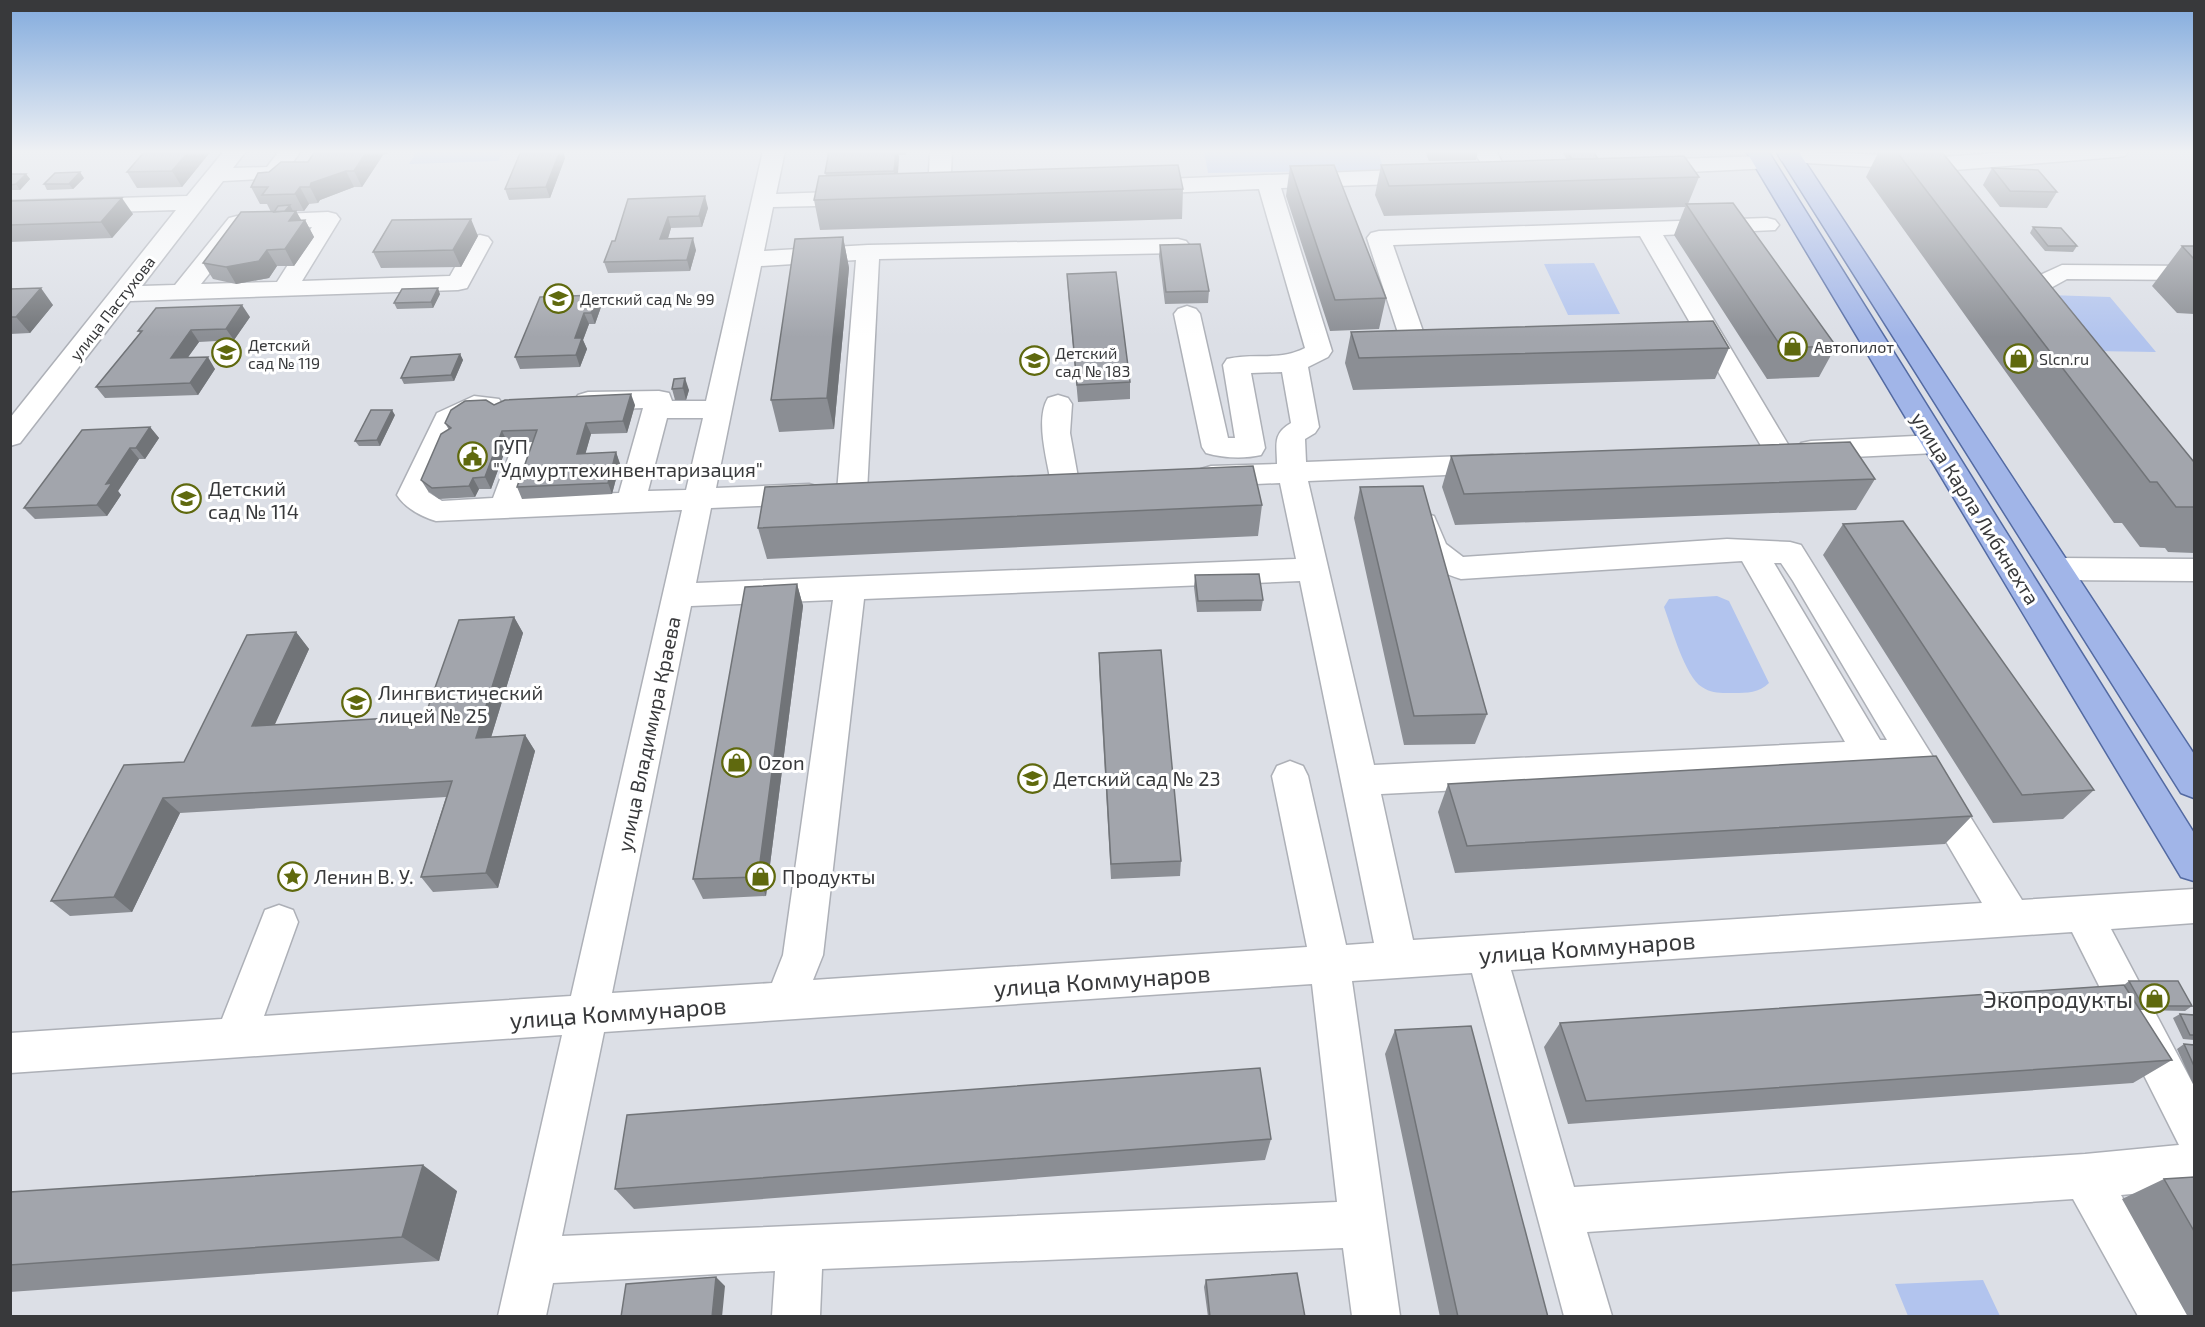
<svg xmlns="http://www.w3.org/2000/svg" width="2205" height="1327" font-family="'Exo 2',sans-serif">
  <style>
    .green { fill: #b2c4ee }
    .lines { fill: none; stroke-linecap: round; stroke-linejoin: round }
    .minor-casing { stroke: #adb0b7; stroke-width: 3 }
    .major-casing { stroke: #536aa2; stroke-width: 3 }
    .minor { fill: #fff; fill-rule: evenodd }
    .major { fill: #a1b5e8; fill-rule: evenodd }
    .wall { fill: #8b8e94 }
    .shaded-wall { fill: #717478 }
    .building { fill: #a2a5ac; stroke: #717478; stroke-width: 1.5 }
    .labels { text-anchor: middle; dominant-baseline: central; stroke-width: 6; stroke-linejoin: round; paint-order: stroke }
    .far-poi-label { font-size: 16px; fill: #38393b; stroke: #fff; text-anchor: start }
    .far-street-label { font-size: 16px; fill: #38393b; stroke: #fff }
    .poi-label { font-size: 20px; fill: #38393b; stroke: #fff; text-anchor: start }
    .street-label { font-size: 20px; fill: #38393b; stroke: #fff }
    .near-street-label { font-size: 24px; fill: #38393b; stroke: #fff }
    .near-poi-label { font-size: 24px; fill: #38393b; stroke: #fff; text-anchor: end }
  </style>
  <rect width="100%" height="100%" fill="#dcdfe6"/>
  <path class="green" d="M417,151H503L498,161L409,164Z
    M1204,151H1378L1384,170L1208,173Z
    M1594,263L1620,314L1568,315L1544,264Z
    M2048,295L2110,297L2156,352L2092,351Z
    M1717,596L1729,601L1769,683C1759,693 1747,693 1734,693C1722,693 1712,694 1702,687C1685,677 1671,626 1664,607L1669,599Z
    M1983,1280L2000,1316H1908L1895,1284Z"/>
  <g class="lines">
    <defs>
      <path id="minor" d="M224,151H246L233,168L267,167L279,151H301L281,178L223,181L142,286L175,285L229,218L237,216L328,212L336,214L340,219L302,281L450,276L472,237L480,235L488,237L492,242L467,288L458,290L130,301L20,443L10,446V418L176,210L10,215V201L187,196ZM312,227L277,282L201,284L244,230Z
        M763,151H785L776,194L860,191L868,193L871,198L868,203L860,205L773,207L764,251L868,245L1178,239L1186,241L1190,246L1186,251L1178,253L879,259L867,492L862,499L852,502L842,499L837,492L856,260L761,266L716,488L809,484L819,487L824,494L819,501L809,504L711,508L696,583L1296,559L1280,483L1211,486L1201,483L1197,476L1201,469L1211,466L1277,464C1277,445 1272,434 1291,423L1282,372L1251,373L1265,448L1261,455C1244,459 1223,458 1206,453L1202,447L1174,314L1178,309L1187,306L1196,309L1200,314L1228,438H1235L1223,365L1227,359C1255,352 1277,362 1305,348L1259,189L1139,194L1131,192L1128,187L1131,182L1139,180L1423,169L1431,171L1434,176L1431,181L1423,183L1281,188L1332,351L1328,357L1308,367L1319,427L1315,433L1305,439L1306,462L1492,455L1502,457L1506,464L1502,471L1492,473L1308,481L1374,765L1845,742L1742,561L1461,579C1427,569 1420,556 1408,523L1412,516L1423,513L1434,516L1446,544L1463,557L1727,539L1790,542L1801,545L2022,900L2194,889V923L2111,929L2194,1086V1188L2121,1195L2181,1299L2188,1316H2138L2073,1199L1587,1232L1612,1316H1564L1472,973L1352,981L1400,1316H1352L1343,1248L822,1269L820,1316H772L775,1271L553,1283L546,1316H498L562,1035L10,1073V1033L222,1019L265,910L279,905L293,910L298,922L264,1016L571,996L682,510L436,521C422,517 405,508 397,495L437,413L474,396L499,399L503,405L499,411L479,414L458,424L428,492L442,501L493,498L514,442L518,436L528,433L538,436L542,442L523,497L619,493L643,408L588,410L578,407L574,401L578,395L588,392L659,391L669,393L672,401H706ZM667,418H703L686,490L648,491ZM1774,563H1781L1793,581L1887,740H1880ZM1300,581L1374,943L1346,945L1308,776L1303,766L1290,761L1277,766L1272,776L1307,947L813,980L823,955L864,599ZM833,600L783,955L772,983L612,993L691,606ZM1903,768L1982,903L1413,940L1381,794ZM2072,932L2179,1145L2085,1154L1574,1187L1511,970ZM1312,984L1337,1202L562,1236L604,1032Z
        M930,151H952L950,194L947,199L939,201L931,199L928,194Z
        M1474,151H1496L1508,173L1505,178L1497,180L1489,178Z
        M1783,151L1942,157L2026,151H2128L2125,156L2117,157L1942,171L1790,162L1782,161L1779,156Z
        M1764,156L1772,158L1775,163L1772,168L1646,174L1638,172L1635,167L1638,162L1646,160Z
        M1767,218L1775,220L1779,225L1775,230L1663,235L1792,451L1788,458L1778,460L1768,458L1764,451L1640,236L1393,245L1426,340L1451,341L1455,347L1451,353C1437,356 1421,357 1407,354L1403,348L1367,238L1371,233L1379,231Z
        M2062,265L2194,266V280L2067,279L2047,290L2038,292L2029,290L2026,285L2029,280Z
        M1058,395L1068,398L1072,404L1070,433L1079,483L1075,490L1065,493L1055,490L1051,483C1047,460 1035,419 1048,398Z
        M1936,435L1946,438L1950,444L1946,450L1936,453L1811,459L1801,457L1797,450L1801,443L1811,441Z
        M2057,558L2194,559V581L2057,580L2046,577L2042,569L2046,561Z"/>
      <path id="major" d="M1746,151H1768L2194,833V881L2181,877Z
        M1776,151H1798L2194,754V798L2181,793Z"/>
    </defs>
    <use href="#minor" class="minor-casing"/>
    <use href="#major" class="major-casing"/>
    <use href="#minor" class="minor"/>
    <use href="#major" class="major"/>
  </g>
  <path class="wall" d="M211,151L182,187L137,188L127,172Z
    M315,151H389L387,154L383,155L362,187H354L320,200L318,203L309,204L304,211H293H296L301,221L305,220L314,237L294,266H277L269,278L236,284L213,279L203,263L271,212L267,204H260L251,187L269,172L308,162Z
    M611,151H647L611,153Z
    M829,151H907L906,155H899L898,174L1183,189L1182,219L820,230L814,200L826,176L825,173Z
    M1425,151H1478L1476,160L1429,161Z
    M1564,151H1593L1598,159L1699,177L1688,204L1836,346L1819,377L1767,379L1674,235L1685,207L1384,216L1375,195L1381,165L1567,160L1563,153Z
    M1879,151H1941L2194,462V553L2168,552L2165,548L2140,547L2122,523H2114L1866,177Z
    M565,158L550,198L509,200L505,189Z
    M1290,166L1386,298L1379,329L1330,331L1286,196Z
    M1992,168L2057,192L2047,208L2000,207L1983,185Z
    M10,174H26L30,179L20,190H10Z
    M84,178L73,189L47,190L44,184Z
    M628,199L708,208L702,227L671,228L668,239L696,250L690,271L608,273L604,262L615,241Z
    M10,201L133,214L112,238L10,242Z
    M2033,227L2077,246L2073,252L2045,251L2030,233Z
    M478,236L461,267L381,268L373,252Z
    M843,237L849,268L834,429L779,432L771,400Z
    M1160,245L1209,291L1208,303L1165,304L1159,256Z
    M2182,246H2194V314L2177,313L2152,286Z
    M1067,274L1130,382V399L1078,402L1068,291Z
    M10,289L53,305L30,333L10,334Z
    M440,294L433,308L397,309L394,303Z
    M540,297L601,307L595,324H589L583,340L587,349L580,367L520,369L515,357Z
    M250,317L234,340L199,342L187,358L215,369L198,395L105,398L96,387L140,333L138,331Z
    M1351,332L1729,348L1715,379L1353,390L1345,363Z
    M460,354L463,360L454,381L404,384L401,378Z
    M674,379L689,390L686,400H675L672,389Z
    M494,405H635L627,433L591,434L585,454L616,452L620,464L612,494L522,499L517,487L533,442L508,443L491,489H479L475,497L439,499L428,491L421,480L449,430L445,423Z
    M395,415L380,446H359L355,441Z
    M150,427L159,438L145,459H139L118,491L121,495L107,516L35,519L24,508Z
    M1451,456L1875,479L1856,510L1455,525L1442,487Z
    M1360,487L1487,714L1475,744L1404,745L1354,518Z
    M1262,505L1258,536L767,559L758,528Z
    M1843,524L2094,790L2063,819L1993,823L1823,555Z
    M1195,575L1263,600L1261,611L1197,612L1194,587Z
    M797,584L803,606L766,896L703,899L693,879Z
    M514,617L523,633L491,737L525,735L535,751L498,888L433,892L421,877L446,797L180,813L132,912L70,916L51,901L184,762L296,632L309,649L274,725L425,716Z
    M1099,653L1181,861L1180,876L1111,879L1099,669Z
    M1448,784L1972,816L1945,844L1455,873L1438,812Z
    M2129,981L2192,1006L2185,1011L2140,1010L2172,1060L2133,1083L1568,1124L1544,1047L1560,1023L2124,985Z
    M2180,1014L2194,1015V1040L2183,1039L2173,1018Z
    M1395,1030L1548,1317H1440L1385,1054Z
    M2184,1044L2194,1045V1086L2177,1049Z
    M1271,1139L1265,1160L634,1209L615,1189Z
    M2194,1177V1317H2188L2122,1199L2164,1179Z
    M457,1191L439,1261L10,1292V1192Z
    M1206,1280L1305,1317H1208L1204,1287Z"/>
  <path class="shaded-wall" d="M189,151H211L182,187L172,171Z
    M367,151H381L383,155L362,187L354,171Z
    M560,151H563L565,158L550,198L546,187Z
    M896,151H899V155L897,187L894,171Z
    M346,171L354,187L320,200L318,203L310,187L311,183Z
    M80,172L84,178L73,189L69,184Z
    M26,174L30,179L20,190L16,184Z
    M300,187L309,204L304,211L295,194Z
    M705,196L708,208L702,227L699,216Z
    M122,198L133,214L112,238L101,222Z
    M290,205L293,211L278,222Z
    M296,211L303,223L305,220L314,237L294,266L285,249L289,221Z
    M668,217L671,228L664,251L660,239Z
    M471,219L478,236L461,267L453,250Z
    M843,237L849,268L834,429L827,398Z
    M693,238L696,250L690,271L687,260Z
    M267,250L277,266L269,278L236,284L226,267Z
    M41,288L53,305L30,333L16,317Z
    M438,288L440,294L433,308L431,302Z
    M597,295L601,307L595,324L591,313Z
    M242,305L250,317L234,340L226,329Z
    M584,313L589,324L583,340L587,349L580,367L576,355L575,338Z
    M191,330L199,342L179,370L171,358Z
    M460,354L463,360L454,381L451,375Z
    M208,357L215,369L198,395L190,383Z
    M685,378L689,390L686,400L683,388Z
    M631,394L635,405L627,433L623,421Z
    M392,410L395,415L380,446L377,440Z
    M586,423L591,434L582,466L577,454Z
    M150,427L159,438L145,459L136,448Z
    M502,431L508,443L491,489L485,477Z
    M130,448L139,459L118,491L121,495L107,516L97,505L106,484Z
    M616,452L620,464L612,494L608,483Z
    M473,478L479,489L475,497L469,486Z
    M797,584L803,606L766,896L758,877Z
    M514,617L523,633L486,754L476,738Z
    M296,632L309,649L267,742L252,726Z
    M525,735L535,751L498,888L486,873Z
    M163,798L180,813L132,912L114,897Z
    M423,1165L457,1191L439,1261L402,1237Z
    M716,1277L725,1286L722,1317H712Z"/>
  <path class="building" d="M145,151H189L172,171L127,172Z
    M315,151H367L354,171H346L311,183L310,187H300L295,194L262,195L268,187H251L258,173L269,172L281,162H308Z
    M521,151H560L546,187L505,189Z
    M829,151H896L894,171L825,173Z
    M1567,151H1593L1598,159H1572Z
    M1896,151H1941L2194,462V507H2176L2157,482H2150Z
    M1684,156L1699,177L1389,186L1381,165Z
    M1178,165L1183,189L814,200L819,176Z
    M1334,165L1386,298L1335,300L1290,166Z
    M1992,168L2038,170L2057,192L2010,191Z
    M80,172L69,184H44L55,173Z
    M10,174H26L16,184L10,185Z
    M705,196L699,216L668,217L660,239L693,238L687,260L604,262L612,241H615L628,199Z
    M122,198L101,222L10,225V201Z
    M1733,203L1836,346L1782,348L1686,204Z
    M290,205L285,211L274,212L278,206Z
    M296,211L289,221L305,220L285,249L267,250L259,261L226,267L203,263L241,212Z
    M471,219L453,250L373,252L392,220Z
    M2033,227L2061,228L2077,246H2048Z
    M843,237L827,398L771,400L795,239Z
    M1200,244L1209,291L1166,292L1160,245Z
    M2182,246H2194V259Z
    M1116,272L1130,382L1077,385L1067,274Z
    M41,288L16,317H10V289Z
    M438,288L431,302L394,303L402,289Z
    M597,295L591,313H584L575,338H582L576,355L515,357L540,297Z
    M242,305L226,329L191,330L171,358L208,357L190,383L96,387L142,331H138L156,308Z
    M1713,321L1729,348L1359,358L1351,332Z
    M460,354L451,375L401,378L411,357Z
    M685,378L683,388L672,389L674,379Z
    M631,394L623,421L586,423L577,454L616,452L608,483L517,487L537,430L502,431L485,477L473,478L469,486L432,488L421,480L441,434L451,428L445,423L451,410L465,401L486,400L494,405L505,400Z
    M371,410H392L377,440L355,441Z
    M150,427L136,448H130L106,484L112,483L97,505L24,508L82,430Z
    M1850,442L1875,479L1464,494L1451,456Z
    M1253,466L1262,505L758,528L765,487Z
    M1423,486L1487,714L1414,716L1360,487Z
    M1903,521L2094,790L2022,795L1843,524Z
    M1259,574L1263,600L1198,601L1195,575Z
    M797,584L758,877L693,879L745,587Z
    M514,617L476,738L525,735L486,873L421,877L452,781L163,798L114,897L51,901L124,765L184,762L247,635L296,632L252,726L425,716L459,620Z
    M1161,650L1181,861L1111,864L1099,653Z
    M1936,756L1972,816L1467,846L1448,784Z
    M2129,981H2178L2192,1006H2143Z
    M2124,985L2172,1060L1586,1101L1560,1023Z
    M2180,1014L2194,1015V1035H2190Z
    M1471,1026L1548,1317H1458L1395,1030Z
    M2184,1044L2194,1045V1066Z
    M1260,1068L1271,1139L615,1189L627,1115Z
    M423,1165L402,1237L10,1265V1192Z
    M2194,1177V1231L2164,1179Z
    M1297,1273L1305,1317H1210L1206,1280Z
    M716,1277L712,1317H621L626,1284Z"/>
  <linearGradient id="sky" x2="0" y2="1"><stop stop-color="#81aadd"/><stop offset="0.45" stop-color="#eff1f4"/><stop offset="1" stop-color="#eff1f4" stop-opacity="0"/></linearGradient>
  <rect width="2205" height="337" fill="url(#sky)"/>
  <defs>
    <symbol id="school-ring" viewBox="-11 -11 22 22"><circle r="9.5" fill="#fff" stroke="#5f690e" stroke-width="1.5"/><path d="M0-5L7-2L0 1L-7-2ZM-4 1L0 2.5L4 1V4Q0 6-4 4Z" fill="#5f690e"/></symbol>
    <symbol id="shop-ring" viewBox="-11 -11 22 22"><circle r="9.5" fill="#fff" stroke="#5f690e" stroke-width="1.5"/><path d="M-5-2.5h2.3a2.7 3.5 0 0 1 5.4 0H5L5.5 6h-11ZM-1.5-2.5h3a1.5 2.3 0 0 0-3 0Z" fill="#5f690e"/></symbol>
    <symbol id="civic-ring" viewBox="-11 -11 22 22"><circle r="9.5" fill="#fff" stroke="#5f690e" stroke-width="1.5"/><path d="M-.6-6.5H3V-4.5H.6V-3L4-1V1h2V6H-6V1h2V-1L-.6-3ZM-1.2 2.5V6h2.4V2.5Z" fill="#5f690e"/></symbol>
    <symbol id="sight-ring" viewBox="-11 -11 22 22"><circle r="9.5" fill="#fff" stroke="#5f690e" stroke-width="1.5"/><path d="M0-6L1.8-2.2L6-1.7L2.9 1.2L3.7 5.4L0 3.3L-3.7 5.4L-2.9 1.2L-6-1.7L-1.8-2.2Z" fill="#5f690e"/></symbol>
  </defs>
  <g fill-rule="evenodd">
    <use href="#school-ring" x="542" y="282" width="33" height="33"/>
    <use href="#shop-ring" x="1776" y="330" width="33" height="33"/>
    <use href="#school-ring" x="210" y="336" width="33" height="33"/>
    <use href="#shop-ring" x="2002" y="342" width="33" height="33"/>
    <use href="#school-ring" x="1018" y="344" width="33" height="33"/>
    <use href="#civic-ring" x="456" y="440" width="33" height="33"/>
    <use href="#school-ring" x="170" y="482" width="33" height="33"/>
    <use href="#school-ring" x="340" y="686" width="33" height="33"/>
    <use href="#shop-ring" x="720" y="746" width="33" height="33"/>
    <use href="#school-ring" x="1016" y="762" width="33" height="33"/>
    <use href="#sight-ring" x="276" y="860" width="33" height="33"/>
    <use href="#shop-ring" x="744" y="860" width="33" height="33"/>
    <use href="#shop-ring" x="2138" y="982" width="33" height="33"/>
  </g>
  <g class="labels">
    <g class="far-poi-label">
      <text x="580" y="298">Детский сад № 99</text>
      <text x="248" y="344">Детский<tspan x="248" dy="18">сад № 119</tspan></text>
      <text x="1814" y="346">Автопилот</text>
      <text x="1055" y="352">Детский<tspan x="1055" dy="18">сад № 183</tspan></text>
      <text x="2039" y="358">Slcn.ru</text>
    </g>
    <g class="far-street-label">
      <text transform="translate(112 308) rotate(-52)">улица Пастухова</text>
    </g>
    <g class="poi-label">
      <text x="493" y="446">ГУП<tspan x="493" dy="23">"Удмурттехинвентаризация"</tspan></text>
      <text x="208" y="488">Детский<tspan x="208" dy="23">сад № 114</tspan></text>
      <text x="378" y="692">Лингвистический<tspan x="378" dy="23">лицей № 25</tspan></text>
      <text x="758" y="762">Ozon</text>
      <text x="1053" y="778">Детский сад № 23</text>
      <text x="314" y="876">Ленин В. У.</text>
      <text x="782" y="876">Продукты</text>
    </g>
    <g class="street-label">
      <text transform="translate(1976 508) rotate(58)">улица Карла Либкнехта</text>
      <text transform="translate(648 734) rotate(-78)">улица Владимира Краева</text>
    </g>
    <g class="near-street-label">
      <text transform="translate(1587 947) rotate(-4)">улица Коммунаров</text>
      <text transform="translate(1102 980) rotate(-4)">улица Коммунаров</text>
      <text transform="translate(618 1012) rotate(-4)">улица Коммунаров</text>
    </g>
    <g class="near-poi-label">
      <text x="2133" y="998">Экопродукты</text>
    </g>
  </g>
  <rect width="2205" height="1327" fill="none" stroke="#38393b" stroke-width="24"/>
</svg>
